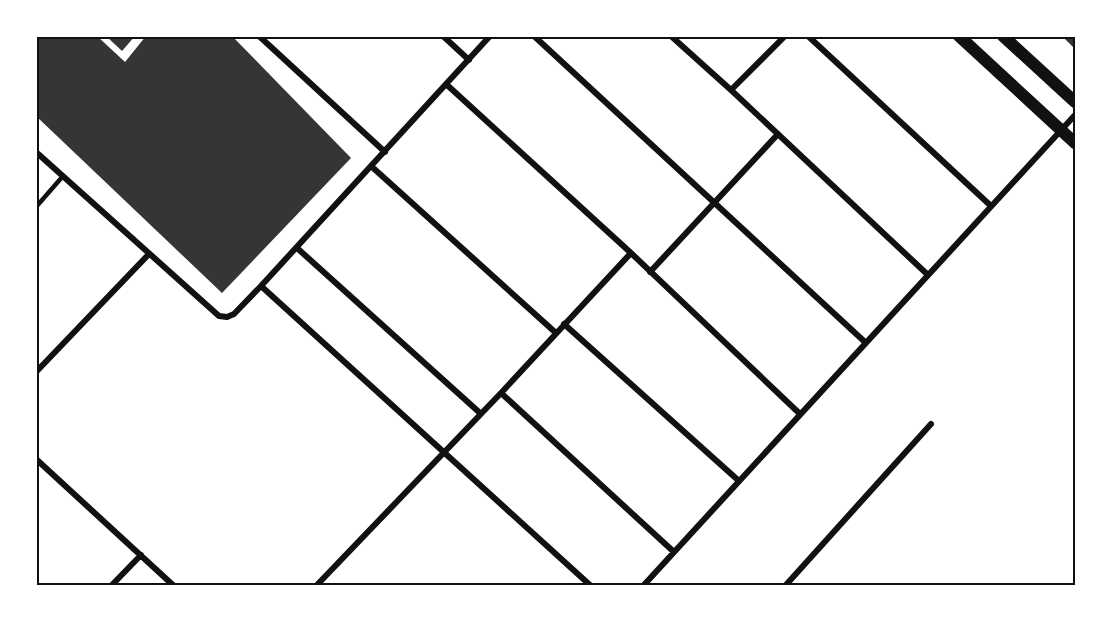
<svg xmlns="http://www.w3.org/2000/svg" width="1111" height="622" font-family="'Roboto Serif',serif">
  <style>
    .building { fill: #353535 }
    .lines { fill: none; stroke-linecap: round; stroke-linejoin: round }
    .service { stroke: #111; stroke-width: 4.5 }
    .minor { stroke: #111; stroke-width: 6 }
    .secondary { stroke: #111; stroke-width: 12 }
    .neatline { fill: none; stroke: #111; stroke-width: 2 }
  </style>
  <rect width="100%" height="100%" fill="#fff"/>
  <path class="building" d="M36,36H97L125,62L146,36H232L351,158L222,293L36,116Z
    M106,36H135L122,51Z
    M1062,36H1075V49Z"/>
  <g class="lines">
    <path class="service" d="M36,207L63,176"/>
    <path class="minor" d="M259,36L385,152
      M443,36L469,60
      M534,36L866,343
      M671,36L731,90L928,275
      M808,36L991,206
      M446,84L631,253L800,414
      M731,90L785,36
      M36,152L219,316L227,317L234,314L261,286L490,36
      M371,166L556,333
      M297,248L480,413
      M650,272L778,134
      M261,286L591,586
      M564,324L739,481
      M36,372L149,254
      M501,393L674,552
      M36,459L174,586
      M111,586L141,555
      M316,586L501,393L631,253
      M643,586L1075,115
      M785,586L931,424"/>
    <path class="secondary" d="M959,36L1075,143
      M1003,36L1075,102"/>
  </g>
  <rect width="1111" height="622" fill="none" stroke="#ffffff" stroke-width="75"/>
  <rect x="38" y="38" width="1036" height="546" class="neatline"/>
</svg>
